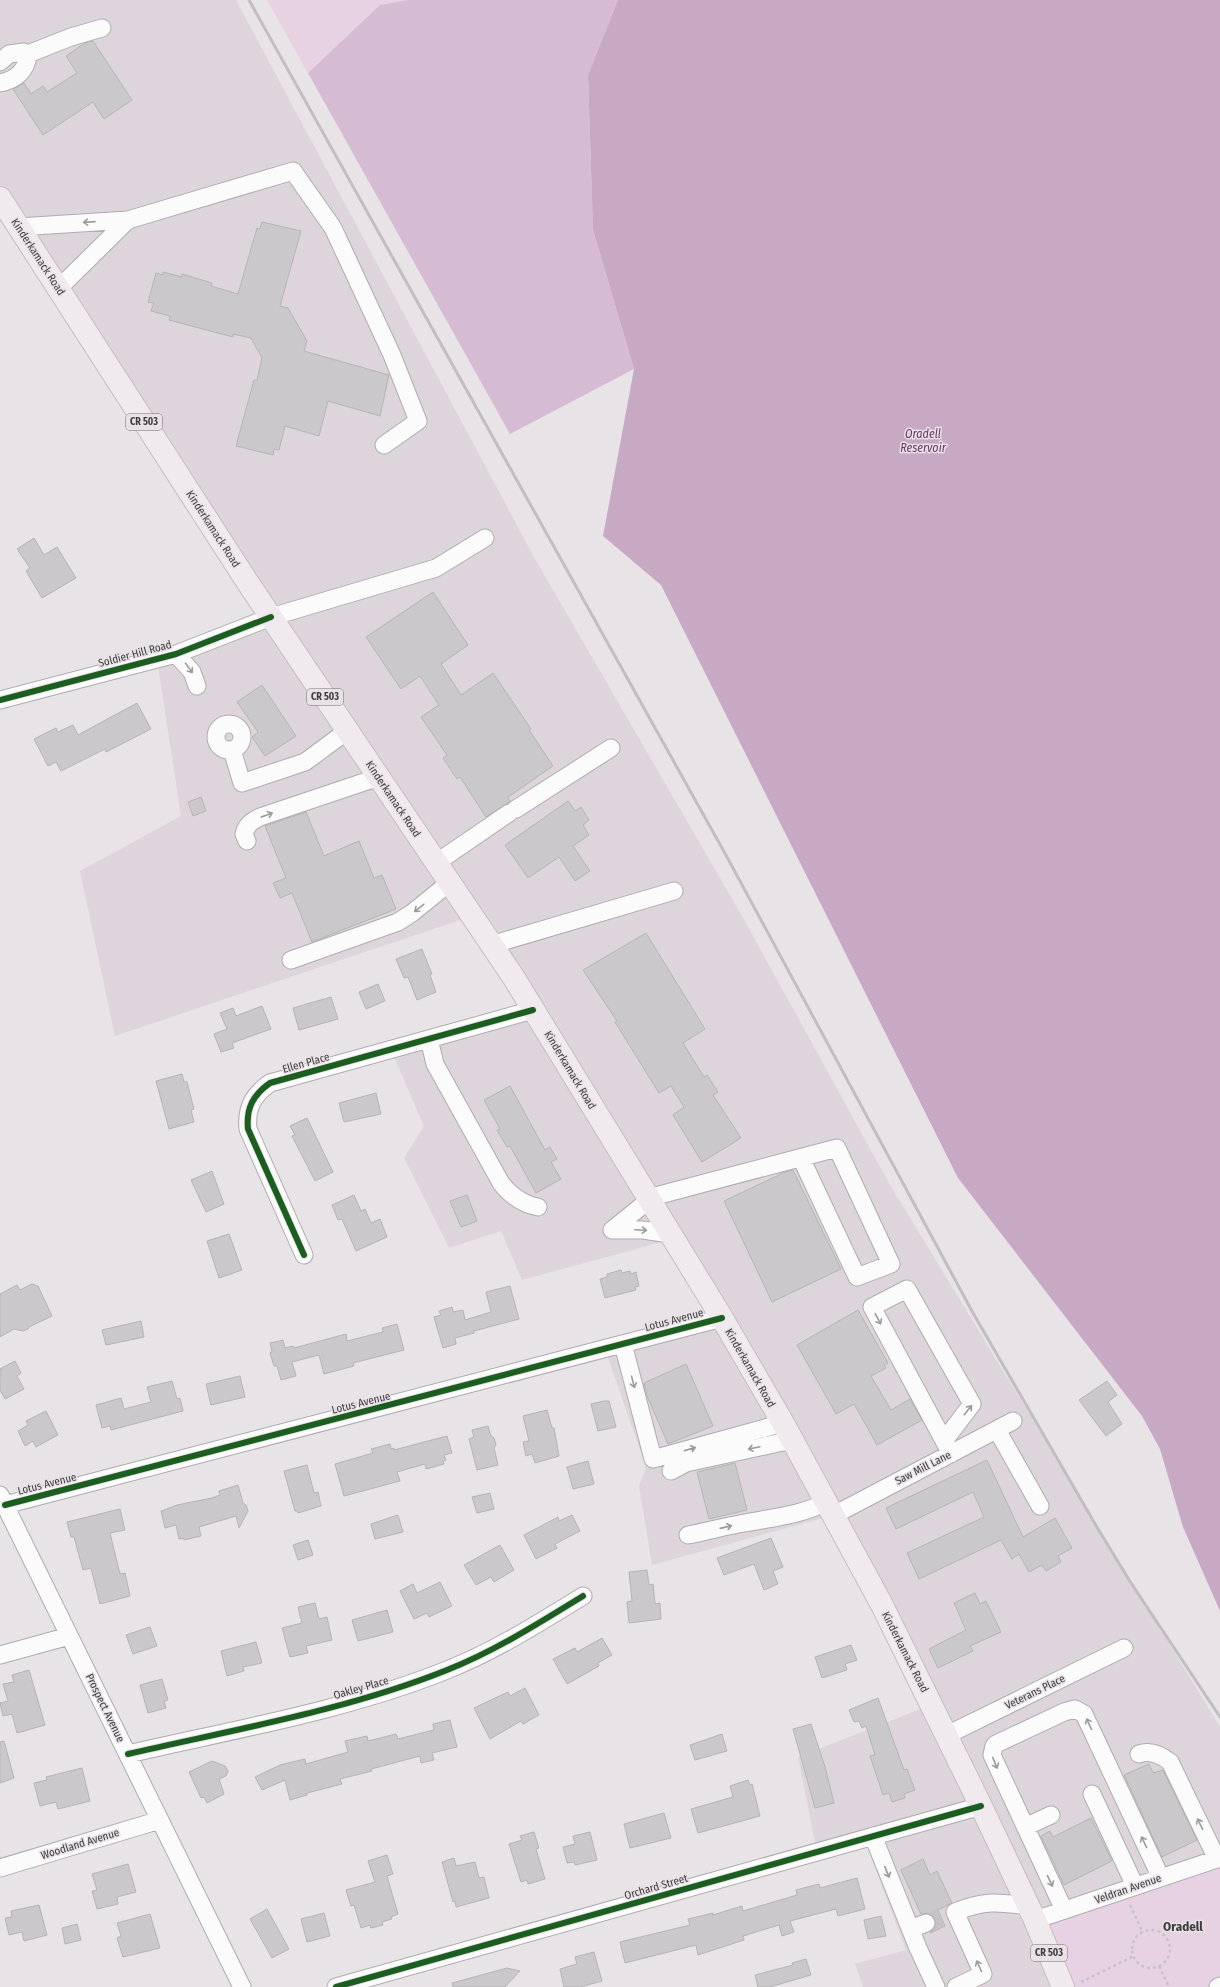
<svg xmlns="http://www.w3.org/2000/svg" width="1220" height="1987" font-family="'Fira Sans Condensed',sans-serif">
  <style>
    .built { fill: #ddd5db }
    .green { fill: #e6d2e3 }
    .forest { fill: #d6bcd2 }
    .water { fill: #c8a9c4 }
    .building { fill: #cac8ca; stroke: #b6b3b5 }
    .lines { fill: none; stroke-linecap: round; stroke-linejoin: round }
    .minor-tunnel { stroke: #c5c1c4; stroke-width: 17; stroke-dasharray: 17 8; stroke-linecap: butt }
    .minor-casing { stroke: #aeacae; stroke-width: 19 }
    .major-casing { stroke: #c1bfc1; stroke-width: 24 }
    .path { stroke: #c5c4c5; stroke-width: 2.5; stroke-dasharray: 3 3; stroke-linecap: butt }
    .minor { stroke: #fbfbfb; stroke-width: 17 }
    .major { stroke: #f0e9ee; stroke-width: 22 }
    .rail { stroke: #c0bec0; stroke-width: 3 }
    .cycleway-casing { stroke: #e8e2e7; stroke-width: 8 }
    .cycleway { stroke: #1b5e20; stroke-width: 6 }
    .oneway { stroke: #9c9b9c }
    .labels { text-anchor: middle; dominant-baseline: central; stroke-width: 3; stroke-linejoin: round; paint-order: stroke }
    .shield { fill: #e8e2e7; stroke: #716d70; stroke-width: 1 }
    .shield-label { font-size: 10px; font-weight: bold; fill: #3e3b3d }
    .street-label { font-size: 11px; fill: #3e3b3d; stroke: #e8e2e7 }
    .water-label { font-size: 12px; font-style: italic; fill: #693364; stroke: #e8e2e7 }
    .quarter-label { font-size: 13px; font-weight: bold; fill: #3e3b3d; stroke: #e8e2e7 }
  </style>
  <rect width="100%" height="100%" fill="#e7e3e6"/>
  <path class="built" d="M0,0H236L535,559L742,916L890,1185L1220,1727V1858L1063,1987H863L855,1964L906,1950L864,1839L817,1852L798,1757L931,1705L834,1515L652,1565L639,1486L646,1467L605,1349L721,1318L673,1239L522,1280L501,1231L449,1248L404,1158L424,1126L391,1050L533,1010L472,916L115,1036L80,871L181,816L157,659L271,618L0,198Z"/>
  <path class="green" d="M267,0H408L380,5L308,73Z
    M1220,1858V1985L1215,1987H1063L1035,1920Z"/>
  <path class="forest" d="M408,0H618L588,75L593,230L634,369L510,434L308,73L380,5Z"/>
  <path class="water" d="M618,0H1220V1611L1183,1527L1160,1449L1142,1416L958,1178L661,585L603,536L634,369L593,230L588,75Z"/>
  <path class="building" d="M93,41L132,100L104,119L93,102L43,135L13,89L24,83L31,94L43,86L47,92L77,73L66,56L85,43Z
    M262,222L301,231L280,306L288,308L307,341L304,351L389,375L380,416L328,401L319,436L285,426L279,450L274,449L273,455L236,446L254,380H257L262,358L251,338L233,334V337L169,320L170,316L151,311L154,303L148,302L156,273L163,275V272L182,277V274L212,283L211,286L238,294L257,228L260,229Z
    M34,538L44,555L57,547L76,578L42,598L26,571L30,568L17,549Z
    M433,592L468,645L441,664L461,695L493,673L531,729L529,730L553,766L508,797L510,801L508,803L486,817L460,777L457,779L443,758L447,755L421,717L439,705L420,676L401,689L366,637Z
    M262,685L296,736L265,756L252,737L258,732L237,702Z
    M137,703L151,729L106,752L105,749L61,771L56,762L48,766L34,739L56,728L58,732L73,725L78,735Z
    M201,797L206,811L193,816L188,802Z
    M568,801L575,811L581,807L589,820L583,825L589,835L573,846L590,871L575,881L559,857L528,878L505,845Z
    M306,812L324,856L359,841L374,878L382,875L396,909L312,942L292,893L280,898L273,883L286,878L265,826Z
    M646,933L705,1029L683,1043L704,1077L707,1075L718,1092L713,1095L741,1138L702,1162L673,1115L684,1107L671,1086L659,1093L615,1022L617,1021L583,970Z
    M422,949L432,974L430,975L436,992L417,1000L408,977L404,978L396,959Z
    M378,984L385,1001L366,1009L359,992Z
    M331,997L338,1019L299,1030L293,1008Z
    M262,1006L271,1029L232,1043L234,1048L221,1052L214,1034L227,1029L220,1013L233,1008L236,1016Z
    M182,1074L184,1082H187L194,1109L191,1110L194,1122L169,1129L156,1081Z
    M510,1086L545,1150L550,1147L557,1159L551,1162L561,1179L536,1193L510,1146L507,1147L497,1130L500,1129L484,1100Z
    M376,1093L381,1114L344,1122L339,1103Z
    M307,1118L333,1172L315,1181L292,1136L295,1135L290,1126Z
    M793,1170L841,1269L772,1302L724,1201L785,1172Z
    M212,1171L224,1204L206,1212L191,1180Z
    M354,1195L361,1211L365,1209L371,1223L380,1219L387,1237L356,1251L342,1219L338,1220L332,1205Z
    M467,1195L477,1221L461,1227L450,1201Z
    M229,1234L242,1270L219,1278L207,1241Z
    M621,1270L622,1273L630,1271L631,1274L636,1272L639,1286L635,1287L636,1290L605,1298L600,1279L607,1277V1274Z
    M32,1284L38,1286L52,1316L29,1327L28,1329L23,1331L14,1329L0,1337V1294L17,1285L20,1290Z
    M510,1286L519,1319L474,1331V1333L455,1338L456,1344L443,1348L434,1317L441,1315L439,1311L452,1307L453,1312L463,1310L465,1320L491,1312L486,1292Z
    M858,1310L888,1363L884,1365L886,1368L871,1376L891,1410L910,1399L922,1420L877,1445L854,1404L836,1414L797,1345Z
    M141,1321L144,1337L106,1345L102,1330Z
    M397,1324L404,1350L353,1363L354,1366L324,1374L319,1355L292,1362L296,1376L281,1380L277,1366H274L270,1353L272,1352L270,1343L283,1340L285,1348L293,1346L294,1348L346,1334L347,1341L383,1332L382,1328Z
    M15,1361L21,1373L17,1376L24,1389L5,1399L0,1390V1369Z
    M686,1364L713,1426L668,1444L647,1396L644,1383Z
    M240,1376L245,1397L211,1405L206,1384Z
    M172,1381L177,1399L180,1398L183,1411L111,1430L110,1426L102,1428L96,1405L121,1398L124,1409L151,1402L147,1387Z
    M1107,1381L1117,1395L1108,1402L1122,1424L1106,1436L1079,1400Z
    M604,1401H609L616,1427L598,1431L591,1404Z
    M547,1410L552,1428H554L559,1456L535,1463L532,1454L526,1456L523,1442L529,1441L523,1416Z
    M46,1411L58,1435L36,1447L33,1441L25,1446L18,1431L28,1425L26,1421Z
    M488,1426L491,1436L494,1438L496,1445L494,1448L498,1465L477,1470L469,1439L474,1437L472,1430Z
    M447,1436L452,1453L444,1455L446,1460L443,1461L444,1464L426,1469L425,1464L397,1472L400,1481L344,1496L335,1464L373,1453L371,1449L390,1444L391,1449L394,1448V1450Z
    M987,1460L1023,1537L1055,1518L1072,1548L1058,1556L1061,1562L1046,1571L1042,1565L1029,1572L1019,1554L1012,1559L1001,1540L919,1579L907,1553L984,1517L973,1492L896,1529L886,1508Z
    M588,1461L594,1484L573,1489L567,1467Z
    M735,1463L747,1510L709,1519L697,1472Z
    M307,1465L314,1493L318,1492L321,1506L298,1513L297,1511H295L284,1471Z
    M238,1485L243,1503L246,1505L248,1511L239,1528L236,1516L199,1527L201,1536L184,1540L183,1538L179,1539L176,1525L165,1528L161,1511L177,1505L212,1498L220,1495L219,1491Z
    M490,1493L494,1509L477,1513L472,1497Z
    M120,1509L125,1530L110,1533L120,1574L125,1573L130,1596L100,1604L91,1568L83,1570L74,1537H71L67,1522Z
    M398,1515L403,1532L375,1539L371,1524Z
    M572,1515L580,1531L555,1544L557,1548L536,1559L524,1535L558,1517L559,1521Z
    M771,1538L783,1567L773,1571L778,1584L764,1590L754,1564L724,1575L717,1558Z
    M308,1540L313,1555L298,1560L293,1545Z
    M500,1545L514,1570L494,1582L491,1577L476,1585L464,1565Z
    M647,1570L649,1585L653,1584L655,1604L660,1603L661,1619L629,1623L627,1602L632,1601L629,1572Z
    M440,1582L452,1606L429,1617L427,1613L414,1619L400,1591L413,1584L417,1593Z
    M975,1593L980,1604L986,1601L1001,1632L970,1646L973,1651L938,1668L929,1649L966,1630L954,1603Z
    M315,1603L319,1619L327,1617L332,1640L306,1646L308,1653L290,1657L282,1628L302,1623L298,1607Z
    M387,1610L393,1632L358,1641L352,1620Z
    M150,1627L157,1646L133,1654L126,1635Z
    M602,1638L612,1655L598,1663L599,1666L567,1684L553,1659L575,1648L577,1652Z
    M256,1642L262,1663L243,1667L244,1671L227,1676L221,1651Z
    M851,1645L857,1660L845,1664L847,1670L822,1678L815,1657Z
    M29,1670L45,1725L17,1733L12,1714L3,1716L0,1703L8,1701L3,1684L14,1682L12,1675Z
    M162,1679L168,1700L164,1701L166,1708L148,1713L140,1685Z
    M525,1688L539,1715L523,1724L521,1721L490,1739L474,1708L508,1692L510,1696Z
    M878,1698L904,1770L907,1769L915,1790L904,1794L905,1798L892,1802L889,1793L883,1795L870,1756L875,1755L866,1726L862,1728L859,1721L854,1722L849,1710Z
    M450,1720L457,1747L432,1753L434,1760L421,1763L420,1756L371,1769L372,1771L340,1779L342,1784L307,1793V1795L290,1800L285,1780L262,1790L255,1777L280,1765L305,1759L306,1764L348,1752L345,1741L367,1736L368,1741L396,1734L398,1739L434,1730L433,1724Z
    M811,1724L825,1767L834,1803L815,1808L793,1729Z
    M722,1734L727,1751L695,1760L690,1745Z
    M4,1741L14,1778L0,1783V1742Z
    M212,1761L225,1766L228,1771L226,1776L219,1779L224,1794L207,1803L204,1797L201,1798L189,1772Z
    M1149,1764L1153,1773L1163,1770L1197,1840L1162,1857L1124,1775Z
    M82,1768L90,1801L58,1809L56,1802L40,1806L34,1783L47,1780L46,1777Z
    M748,1780L750,1785L752,1784L760,1816L698,1833L691,1809L733,1797L730,1786Z
    M664,1813L671,1838L630,1848L624,1824Z
    M1091,1818L1112,1861L1064,1885L1041,1836L1050,1831L1053,1837Z
    M534,1832L539,1848L536,1849L545,1879L528,1884L527,1880L521,1882L509,1844L522,1840L520,1836Z
    M590,1832L597,1860L575,1865L574,1862L567,1863L563,1847L575,1844L573,1836Z
    M387,1855L393,1874L387,1876L398,1914L391,1917L392,1919L382,1922L383,1925L371,1928L370,1925L361,1928L354,1905L351,1906L346,1890L375,1882L368,1861Z
    M454,1858L456,1866L475,1862L479,1878L484,1877L489,1898L456,1907L455,1901L453,1902L442,1862Z
    M923,1859L930,1875L937,1871L952,1903L938,1910L945,1926L930,1933L936,1925L935,1919L928,1913L921,1914L901,1870Z
    M128,1864L136,1892L117,1897L118,1904L97,1909L92,1891L97,1890L92,1874Z
    M857,1878L865,1909L838,1916L836,1909L790,1921L794,1932L782,1936L779,1925L743,1936L744,1940L698,1955L696,1945L625,1963L620,1942L690,1925L688,1919L713,1913V1915L742,1906L743,1911L797,1895L796,1890L819,1884L820,1888Z
    M39,1905L47,1935L24,1941L22,1932L9,1935L5,1918L12,1917L11,1911Z
    M267,1909L289,1949L272,1958L250,1919Z
    M324,1913L330,1936L307,1942L301,1919Z
    M150,1914L160,1948L123,1957L117,1938L121,1936L117,1923Z
    M881,1916L886,1936L868,1939L864,1920Z
    M77,1924L81,1940L65,1944L62,1928Z
    M594,1952L602,1981L580,1987H564L560,1969L577,1964L575,1957Z
    M806,1959L811,1975L770,1987H758L755,1975L793,1965L792,1963Z
    M507,1968L520,1971L505,1987H453L452,1983Z"/>
  <g class="lines">
    <path class="minor-tunnel" d="M926,1923L941,1917"/>
    <defs>
      <path id="minor" d="M0,62L9,54L24,52L28,54L71,37L102,28
        M0,83C15,80 27,71 28,54
        M18,227L128,220L293,171L333,228L392,355L418,421L384,445
        M59,288L128,220
        M176,654L192,672L197,686
        M0,700L176,654L271,617L436,568L485,538
        M216 737a13 13 0 1 1 26 0a13 13 0 1 1-26 0Z
        M232,750L242,783L305,762L347,731
        M516,809L611,748
        M247,841L244,834C246,825 252,821 260,817L379,777
        M436,863L509,813
        M491,945L674,891
        M291,960L398,922L412,913L449,883
        M429,1039L435,1064L501,1183C511,1196 522,1204 538,1207
        M648,1198L837,1148L891,1264L857,1277L801,1158
        M612,1230H643L670,1234
        M612,1230L649,1200
        M304,1255L248,1129C246,1108 253,1095 270,1083L533,1010
        M623,1344L653,1459L783,1423
        M997,1430L1040,1506
        M944,1441L972,1404L907,1289L872,1307L944,1441L951,1454
        M671,1471L686,1463L792,1440
        M0,1495L242,1987
        M5,1505L722,1318
        M834,1515L1013,1421
        M688,1535C705,1532 722,1527 739,1524C769,1518 800,1516 826,1502
        M0,1655L69,1636
        M947,1735L1124,1648
        M128,1754C232,1730 348,1710 447,1670C495,1651 539,1623 583,1596
        M1139,1754C1150,1750 1161,1755 1170,1762L1217,1859
        M1092,1794L1135,1886
        M1025,1827L1051,1815
        M873,1836L918,1948L936,1987
        M0,1868L160,1820
        M1064,1910L992,1755L994,1746L996,1744L1064,1712L1075,1709L1084,1714L1161,1878
        M1035,1920L1220,1858
        M910,1929L926,1923
        M336,1987L981,1806
        M956,1987L983,1974L955,1912C985,1900 998,1902 1028,1906
        M1218,1987L1220,1986"/>
      <path id="major" d="M0,198L246,580L514,978L722,1318L783,1423L882,1605L981,1806L1035,1920L1063,1987"/>
    </defs>
    <use href="#minor" class="minor-casing"/>
    <use href="#major" class="major-casing"/>
    <path class="path" d="M1130,1905L1143,1933
      M1132 1949a19 19 0 1 1 38 0a19 19 0 1 1-38 0Z
      M1159,1966L1169,1987
      M1081,1982L1134,1956"/>
    <use href="#minor" class="minor"/>
    <use href="#major" class="major"/>
    <path class="rail" d="M249,0L727,857L973,1313L1098,1529L1131,1583L1220,1717"/>
    <defs>
      <path id="cycleway" d="M0,700L176,654L271,617
        M304,1255L248,1129C246,1108 253,1095 270,1083L533,1010
        M5,1505L722,1318
        M128,1754C232,1730 348,1710 447,1670C495,1651 539,1623 583,1596
        M336,1987L981,1806"/>
    </defs>
    <use href="#cycleway" class="cycleway-casing"/>
    <use href="#cycleway" class="cycleway"/>
  </g>
  <defs><path id="oneway-shaft" d="M-6 0H5M1.5-3L5.5 0L1.5 3" fill="none" stroke-width="1.6" stroke-linecap="round" stroke-linejoin="round"/></defs>
  <g class="oneway">
    <use href="#oneway-shaft" transform="translate(89 222) rotate(176)"/>
    <use href="#oneway-shaft" transform="translate(189 668) rotate(54)"/>
    <use href="#oneway-shaft" transform="translate(267 815) rotate(-20)"/>
    <use href="#oneway-shaft" transform="translate(419 908) rotate(142)"/>
    <use href="#oneway-shaft" transform="translate(641 1230) rotate(3)"/>
    <use href="#oneway-shaft" transform="translate(878 1319) rotate(62)"/>
    <use href="#oneway-shaft" transform="translate(633 1382) rotate(76)"/>
    <use href="#oneway-shaft" transform="translate(968 1410) rotate(-52)"/>
    <use href="#oneway-shaft" transform="translate(754 1448) rotate(168)"/>
    <use href="#oneway-shaft" transform="translate(690 1449) rotate(-16)"/>
    <use href="#oneway-shaft" transform="translate(726 1527) rotate(-13)"/>
    <use href="#oneway-shaft" transform="translate(1089 1724) rotate(-115)"/>
    <use href="#oneway-shaft" transform="translate(995 1763) rotate(68)"/>
    <use href="#oneway-shaft" transform="translate(1200 1824) rotate(-116)"/>
    <use href="#oneway-shaft" transform="translate(1144 1842) rotate(-115)"/>
    <use href="#oneway-shaft" transform="translate(887 1872) rotate(68)"/>
    <use href="#oneway-shaft" transform="translate(1050 1881) rotate(65)"/>
    <use href="#oneway-shaft" transform="translate(979 1966) rotate(-114)"/>
  </g>
  <g class="labels">
    <g class="shield">
      <rect x="126" y="414" width="36" height="16" rx="3"/>
      <rect x="307" y="689" width="36" height="16" rx="3"/>
      <rect x="1031" y="1945" width="36" height="16" rx="3"/>
    </g>
    <g class="shield-label">
      <text x="144" y="422">CR 503</text>
      <text x="325" y="697">CR 503</text>
      <text x="1049" y="1953">CR 503</text>
    </g>
    <g class="street-label">
      <text transform="translate(38 257) rotate(57)">Kinderkamack Road</text>
      <text transform="translate(213 529) rotate(57)">Kinderkamack Road</text>
      <text transform="translate(135 654) rotate(-15)">Soldier Hill Road</text>
      <text transform="translate(393 799) rotate(56)">Kinderkamack Road</text>
      <text transform="translate(306 1063) rotate(-16)">Ellen Place</text>
      <text transform="translate(570 1070) rotate(59)">Kinderkamack Road</text>
      <text transform="translate(674 1320) rotate(-15)">Lotus Avenue</text>
      <text transform="translate(750 1368) rotate(60)">Kinderkamack Road</text>
      <text transform="translate(361 1403) rotate(-14)">Lotus Avenue</text>
      <text transform="translate(923 1468) rotate(-27)">Saw Mill Lane</text>
      <text transform="translate(47 1484) rotate(-14)">Lotus Avenue</text>
      <text transform="translate(905 1652) rotate(63)">Kinderkamack Road</text>
      <text transform="translate(361 1688) rotate(-16)">Oakley Place</text>
      <text transform="translate(1035 1692) rotate(-26)">Veterans Place</text>
      <text transform="translate(105 1708) rotate(64)">Prospect Avenue</text>
      <text transform="translate(80 1844) rotate(-17)">Woodland Avenue</text>
      <text transform="translate(656 1887) rotate(-16)">Orchard Street</text>
      <text transform="translate(1128 1889) rotate(-19)">Veldran Avenue</text>
    </g>
    <g class="water-label">
      <text x="923" y="434">Oradell<tspan x="923" dy="14">Reservoir</tspan></text>
    </g>
    <g class="quarter-label">
      <text x="1183" y="1926">Oradell</text>
    </g>
  </g>
</svg>
